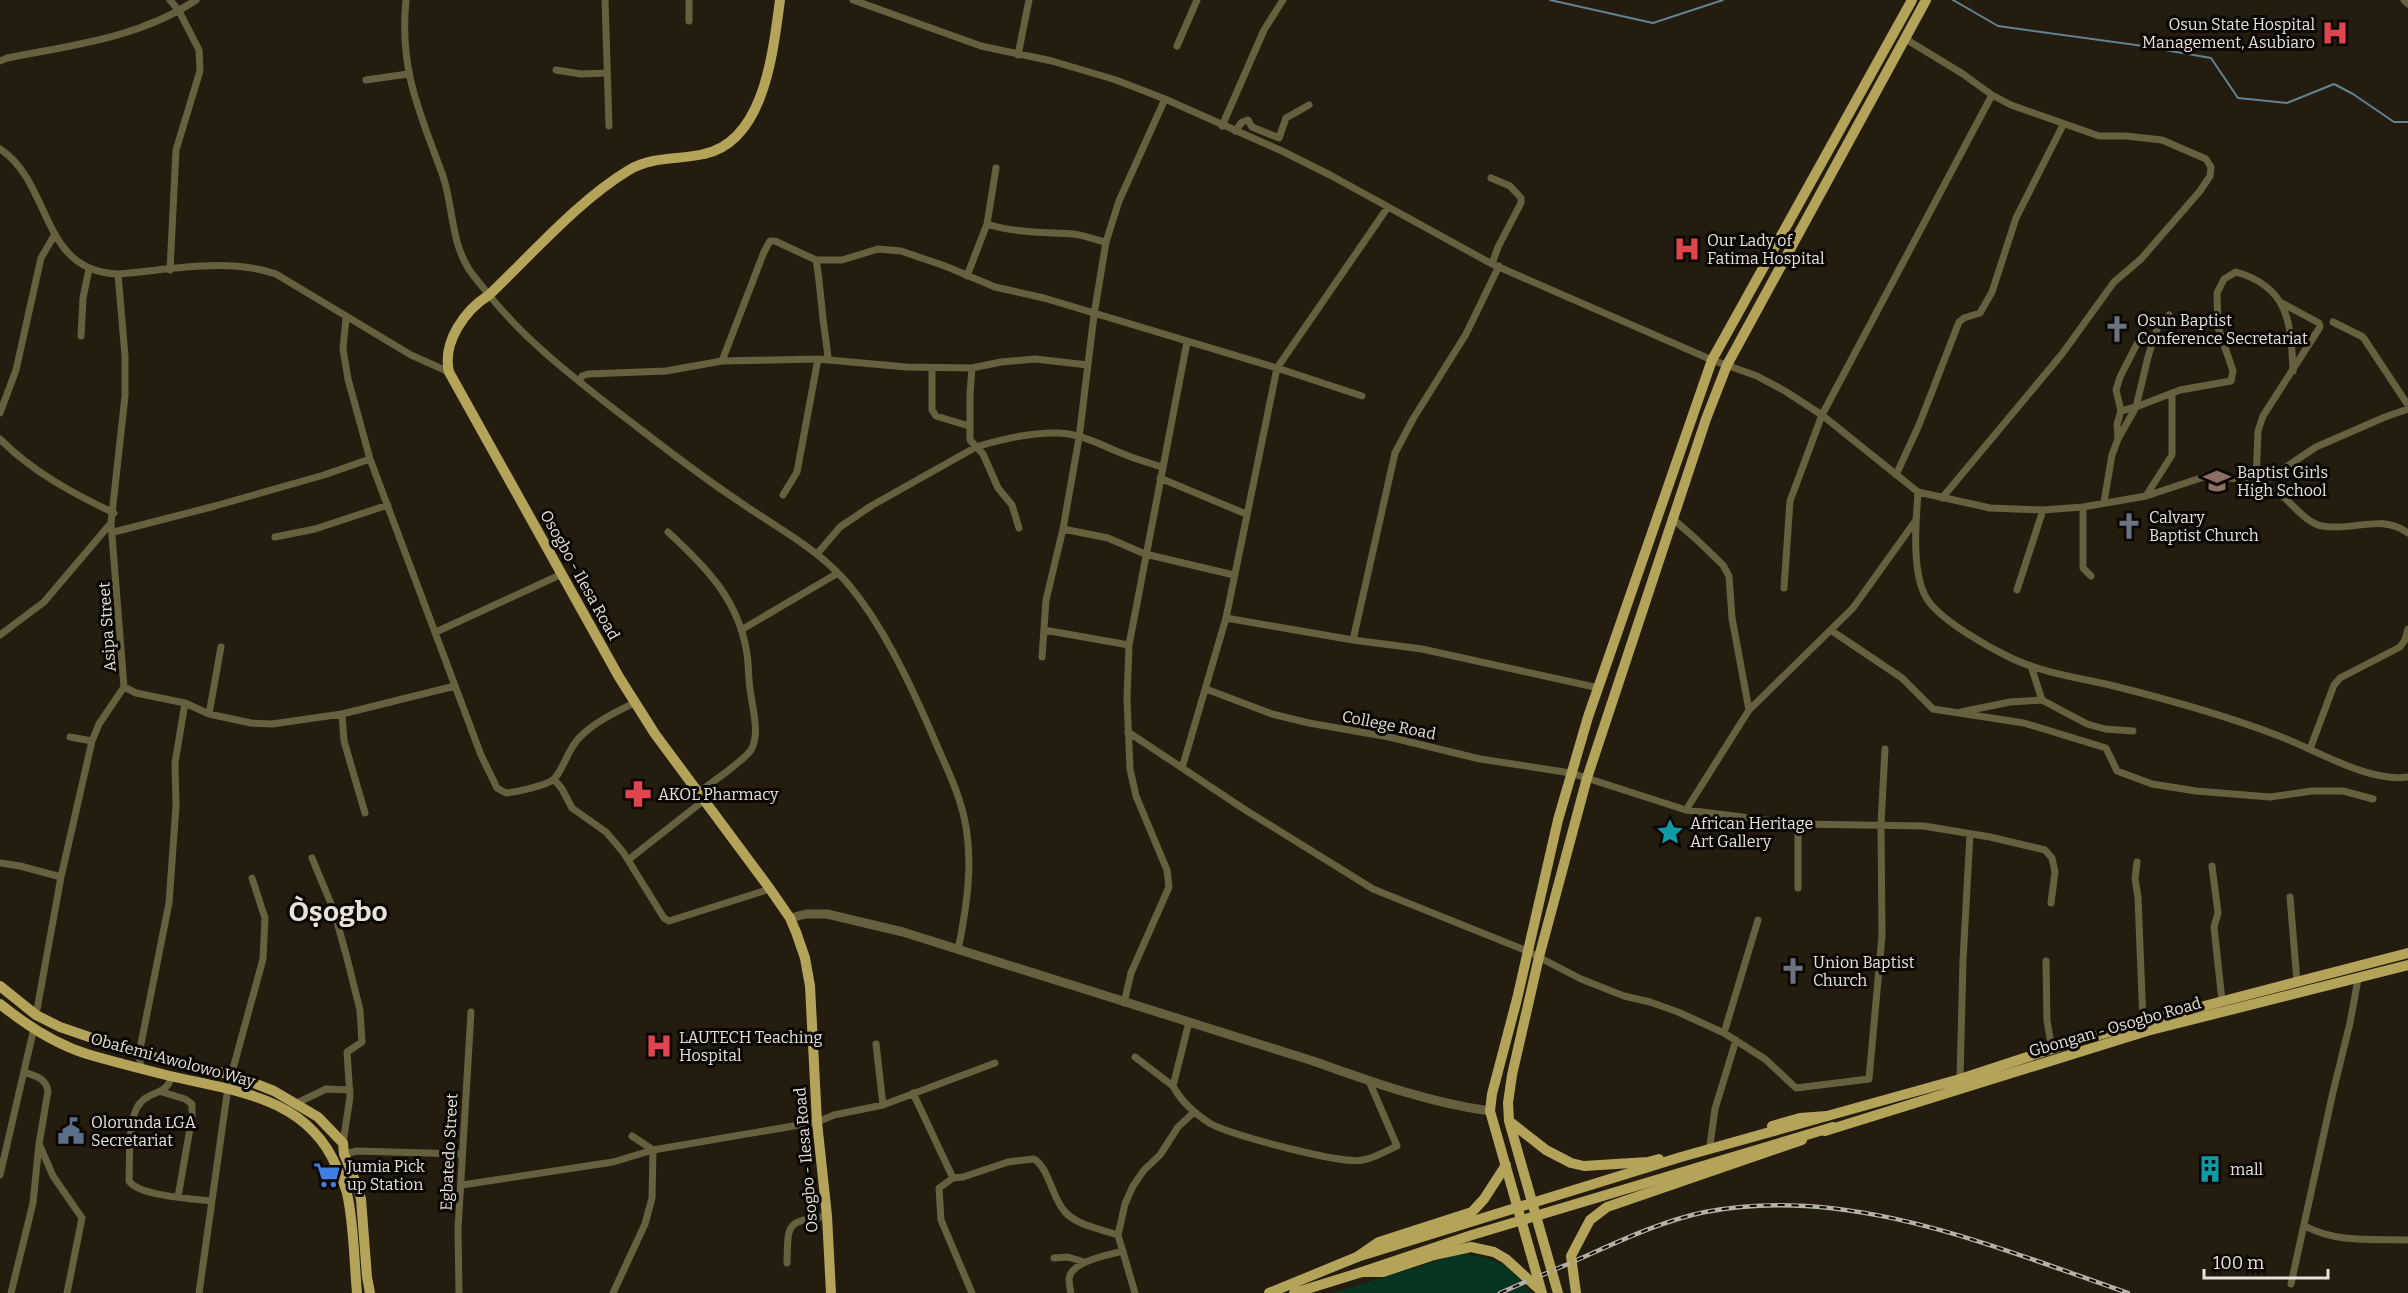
<svg xmlns="http://www.w3.org/2000/svg" width="2408" height="1293" font-family="Bitter,serif">
  <style>
    .green { fill: #053420 }
    .lines { fill: none; stroke-linecap: round; stroke-linejoin: round }
    .stream { stroke: #608492; stroke-width: 2 }
    .minor { stroke: #67603e; stroke-width: 7 }
    .tertiary { stroke: #67603e; stroke-width: 9 }
    .primary { stroke: #b3a459; stroke-width: 10 }
    .rail-casing { stroke: #b7b0a7; stroke-width: 4.5 }
    .rail { stroke: #0a0703; stroke-width: 2; stroke-dasharray: 7; stroke-linecap: butt }
    .primary-bridge { stroke: #b3a459; stroke-width: 10 }
    .labels { text-anchor: middle; dominant-baseline: central; stroke-width: 6; stroke-linejoin: round; paint-order: stroke }
    .poi-label { font-size: 16px; fill: #e8e2da; stroke: #0a0703; text-anchor: start }
    .street-label { font-size: 16px; fill: #e8e2da; stroke: #0a0703 }
    .town-label { font-size: 28px; font-weight: bold; fill: #e8e2da; stroke: #0a0703 }
  </style>
  <rect width="100%" height="100%" fill="#241c0f"/>
  <path class="green" d="M1459,1254C1501,1259 1504,1262 1532,1293H1332Z"/>
  <g class="lines">
    <path class="stream" d="M1550,0L1653,23L1723,0
      M1953,0L1998,26L2136,45L2211,58L2238,98L2287,103L2334,84L2353,94L2394,122H2408"/>
    <path class="minor" d="M406,0C399,70 420,113 443,176C453,207 451,238 467,266C472,275 479,282 485,290C521,336 564,370 610,406C652,438 693,471 737,500C771,524 808,543 837,572C877,612 910,683 932,734C941,756 952,777 959,799C976,848 968,901 958,950
      M605,0L609,126
      M689,0V21
      M853,0L981,46L1052,61L1116,80L1165,99L1282,151L1330,175L1492,264L1712,360L1757,376L1785,391L1822,415L1918,492L1990,508L2043,510L2083,507L2146,496L2210,475L2256,482L2265,481L2316,447L2385,417L2408,409
      M2404,0L2408,4
      M1904,38L1963,74L1992,95L2011,105L2099,136H2126L2162,140L2206,159L2211,167L2210,176L2200,191L2141,259L2114,282L2062,354L1942,498
      M1177,46L1197,0
      M1018,55L1029,0
      M0,61L7,58C73,45 139,38 196,0
      M556,70L581,74L607,73
      M366,80L408,74
      M1222,126L1264,30L1283,0
      M1235,131L1242,122L1248,120L1252,127L1279,138L1286,118L1309,105
      M0,149C53,184 39,271 118,274C169,270 227,257 276,274L411,355L449,372
      M1491,178L1510,186L1521,198V203L1498,247L1492,264
      M987,224C1015,233 1044,232 1073,234C1084,235 1095,240 1106,242
      M816,260C819,276 820,292 822,308C823,325 827,342 828,360
      M170,270L176,150L200,71L199,50L179,11L170,0
      M967,276L987,224L996,168
      M2282,303L2319,323L2320,327L2263,416L2258,431L2256,482C2264,486 2274,489 2281,495C2293,504 2306,523 2322,526C2352,532 2381,513 2408,533
      M346,318L343,349L348,379L370,459L481,755L497,788L506,793C517,792 548,785 554,779C563,771 568,747 581,736C596,721 618,711 636,702
      M2333,322L2363,337L2408,405
      M81,336L83,298L89,269
      M722,361L764,252L770,241H775L816,260H842L878,249L901,251L945,266L995,287L1044,298L1277,368L1362,396
      M932,368V410L936,416L969,426
      M972,368L970,394V440L983,454L998,488L1012,505L1019,528
      M579,381L582,376L588,374L666,371L722,361L818,359L906,367L972,368L1001,362L1035,359L1088,365
      M2121,411L2136,407L2148,357L2158,326L2169,315
      M0,413L16,370L41,258L55,234
      M0,439C31,471 74,494 114,513
      M2118,439L2117,424L2121,411L2116,390L2120,377L2140,338
      M1896,475L1919,425L1959,322L1964,318L1980,313L1992,292L2016,218L2063,125
      M1160,478L1246,514
      M1918,492C1916,522 1911,573 1927,599C1941,621 1990,648 2013,659C2044,673 2080,678 2114,686C2170,700 2225,715 2279,736C2316,750 2369,783 2408,777
      M783,495L797,472L818,359
      M2146,496L2172,455V393
      M2104,502L2112,455L2118,439L2136,407L2180,390L2231,381L2233,371L2218,327L2217,293L2224,279L2236,272C2289,287 2291,323 2293,371
      M2083,507V568L2091,576
      M1672,518L1697,540L1723,565L1729,576L1732,618L1749,710
      M1063,529L1108,538L1145,554L1234,575
      M114,532L215,506L324,475L370,459
      M668,532C706,567 739,600 747,654C749,667 748,681 751,695C753,711 760,735 751,750C743,762 710,783 697,794
      M275,537L315,529L388,505
      M817,554L840,527L871,506L976,447C1002,439 1032,432 1059,433C1083,434 1105,447 1126,455C1138,460 1150,463 1162,467
      M1784,588L1790,501L1822,415L1992,95
      M2017,590L2043,510
      M1226,618L1353,640L1422,649L1599,688
      M741,630L838,573
      M1044,630L1129,645
      M1832,631L1902,678L1933,709L2024,723L2106,748L2117,771L2152,784L2196,791L2270,797L2312,791H2343L2373,799
      M436,632L562,574
      M0,635L44,602L111,523
      M1353,640L1395,453L1413,419L1466,334L1499,266
      M1042,657L1046,600L1063,529L1079,438L1094,315L1106,242L1119,201L1165,99
      M2031,666L2042,700
      M124,687L136,693L185,703L209,714L251,723L272,724L342,714L455,686
      M1206,689L1272,714L1309,723L1389,737L1480,759L1571,773L1686,810L1798,824L1924,826L1990,837L2045,850L2052,858L2055,872L2051,903
      M1961,712L2010,702L2042,700L2087,724L2105,729L2133,731
      M209,714L221,647
      M342,714L344,741L365,813
      M1128,732L1247,811L1373,889L1527,951L1581,979L1624,996L1650,1002L1678,1012L1724,1033L1765,1059L1796,1088L1869,1079L1882,936L1881,824L1885,749
      M70,737L92,741
      M2310,749L2334,685L2340,678L2400,647L2405,640L2408,629
      M1182,768L1226,618L1277,368L1388,207
      M554,779L562,789L572,808L606,832L623,852L664,918L669,921L770,889
      M1686,810L1749,710L1853,608L1916,520
      M312,858L334,911L347,958L360,1010L362,1042L347,1052L350,1097L343,1143
      M628,860L703,801
      M2137,862L2135,879L2138,897L2143,1022
      M1,863L20,866L61,877
      M2212,866L2218,913L2214,927L2222,1001
      M1798,888V824
      M2290,897L2297,982
      M2046,961L2047,1021L2052,1049
      M1124,1003L1131,973L1169,887L1167,870L1136,796L1130,769L1127,699L1129,645L1187,342
      M36,1015L61,877L92,741L99,724L124,687L111,523L125,396V356L118,274
      M1189,1022L1173,1086C1182,1103 1195,1114 1211,1124C1232,1135 1342,1165 1363,1160C1374,1158 1386,1151 1397,1146L1369,1081
      M1724,1033L1758,920
      M876,1044L883,1105
      M1135,1057L1173,1086
      M141,1068L139,1054L169,903L176,806L175,763L185,703
      M172,1076C166,1096 152,1090 141,1102C127,1116 130,1161 129,1181C139,1196 194,1199 212,1201
      M1960,1079L1963,960L1970,834
      M162,1092L185,1099L192,1104V1117L178,1197
      M913,1093L953,1178
      M297,1103L326,1089L350,1090
      M1710,1145L1715,1109L1736,1040
      M40,1146L53,1176L82,1218L67,1293
      M344,1154L357,1151L461,1154
      M0,1175L34,1028
      M462,1185L613,1162L653,1150L817,1122L834,1115L883,1105L995,1063
      M2305,1226C2336,1243 2373,1239 2408,1240
      M1054,1258L1068,1257L1084,1262
      M787,1263C788,1222 786,1222 827,1216
      M2291,1284L2333,1092L2350,1023L2358,979
      M11,1293L33,1203L39,1144L48,1091C46,1078 35,1076 24,1072
      M199,1293L228,1087L263,959L265,918L252,878
      M459,1293L458,1229L471,1012
      M613,1293L645,1224L652,1198L653,1150L632,1136
      M972,1293L941,1220L939,1188L953,1178L963,1177L1008,1162L1034,1159C1049,1168 1052,1198 1065,1212C1078,1226 1101,1229 1118,1235
      M1071,1293C1070,1289 1069,1283 1069,1279C1071,1261 1108,1255 1123,1251
      M1135,1293L1118,1235L1125,1204L1133,1186L1144,1170L1160,1155L1178,1127L1194,1112"/>
    <path class="tertiary" d="M790,918L806,914H827L903,932L1313,1061C1370,1081 1429,1103 1490,1111"/>
    <path class="primary" d="M780,0C773,51 765,141 704,154C679,160 652,156 629,170C579,200 532,254 489,295C465,310 442,342 449,372L619,677L655,734L770,889L790,918L796,932L805,958L810,986L817,1122L827,1216L831,1293
      M0,986L36,1015L60,1027L139,1054L233,1075L274,1091L318,1117L343,1143L344,1154L353,1175L361,1199L367,1277L370,1293
      M0,1004C26,1025 55,1044 87,1054C114,1062 142,1069 170,1076C235,1091 308,1097 337,1168C340,1176 345,1185 347,1193C354,1225 354,1260 357,1293
      M1509,1121L1546,1150L1571,1163L1584,1166L1648,1162L1659,1159
      M1772,1126L1800,1118L1827,1116L1960,1079L2052,1049L2143,1022L2408,953
      M1825,1131L2147,1031L2408,965
      M1269,1293L1357,1257L1379,1242L1472,1212L1484,1199L1506,1165
      M1294,1293L1362,1272H1383L1434,1255L1471,1247L1494,1252L1506,1259L1541,1291
      M1542,1293L1490,1111L1492,1094L1517,999L1558,820L1588,717L1712,360L1912,0
      M1558,1293L1509,1121L1508,1103L1512,1075L1539,957L1587,778L1706,419L1727,365L1926,0
      M1576,1293L1571,1256L1590,1220L1607,1207L1802,1140"/>
    <defs>
      <path id="rail" d="M1577,1260C1618,1242 1661,1221 1705,1212C1849,1184 1994,1247 2128,1293
        M1556,1269L1568,1264
        M1542,1275L1547,1273
        M1500,1293L1525,1282"/>
    </defs>
    <use href="#rail" class="rail-casing"/>
    <use href="#rail" class="rail"/>
    <path class="primary-bridge" d="M1357,1257L1681,1157L1827,1116
      M1362,1272L1472,1235L1833,1127"/>
  </g>
  <defs>
    <symbol id="hospital-bare" viewBox="-9 -9 18 18"><path d="M-5-5h3v3.5h4V-5h3V5h-3V1.5h-4V5h-3Z" fill="#e0444e" stroke="#0a0703" stroke-width="2.5" paint-order="stroke"/></symbol>
    <symbol id="church-bare" viewBox="-9 -9 18 18"><path d="M-1.2-6h2.4v3.5h3.3v2.4h-3.3V6h-2.4V-.1h-3.3v-2.4h3.3Z" fill="#6b7280" stroke="#0a0703" stroke-width="2.5" paint-order="stroke"/></symbol>
    <symbol id="school-bare" viewBox="-9 -9 18 18"><path d="M0-5L7-2L0 1L-7-2ZM-4 1L0 2.5L4 1V4Q0 6-4 4Z" fill="#8d6e63" stroke="#0a0703" stroke-width="2.5" paint-order="stroke"/></symbol>
    <symbol id="pharmacy-bare" viewBox="-9 -9 18 18"><path d="M-2-6h4v4h4v4h-4v4h-4v-4h-4v-4h4Z" fill="#e0444e" stroke="#0a0703" stroke-width="2.5" paint-order="stroke"/></symbol>
    <symbol id="sight-bare" viewBox="-9 -9 18 18"><path d="M0-6L1.8-2.2L6-1.7L2.9 1.2L3.7 5.4L0 3.3L-3.7 5.4L-2.9 1.2L-6-1.7L-1.8-2.2Z" fill="#0f9aa8" stroke="#0a0703" stroke-width="2.5" paint-order="stroke"/></symbol>
    <symbol id="civic-bare" viewBox="-9 -9 18 18"><path d="M-.6-6.5H3V-4.5H.6V-3L4-1V1h2V6H-6V1h2V-1L-.6-3ZM-1.2 2.5V6h2.4V2.5Z" fill="#5c6f8a" stroke="#0a0703" stroke-width="2.5" paint-order="stroke"/></symbol>
    <symbol id="building-bare" viewBox="-9 -9 18 18"><path d="M-4-6H4V6H1V3H-1V6H-4ZM-2.5-4.3h1.7v1.8h-1.7ZM.8-4.3h1.7v1.8H.8ZM-2.5-1h1.7V.8h-1.7ZM.8-1h1.7V.8H.8Z" fill="#0f9aa8" stroke="#0a0703" stroke-width="2.5" paint-order="stroke"/></symbol>
    <symbol id="supermarket-bare" viewBox="-9 -9 18 18"><path d="M-6-5.5h2.5l.6 2H6L4.5 2H-2.5L-4.4-4H-6ZM-1.5 3.2a1.3 1.3 0 1 0 .1 0ZM3 3.2a1.3 1.3 0 1 0 .1 0Z" fill="#3f7fe0" stroke="#0a0703" stroke-width="2.5" paint-order="stroke"/></symbol>
  </defs>
  <g fill-rule="evenodd">
    <use href="#hospital-bare" x="2316" y="14" width="38" height="38"/>
    <use href="#hospital-bare" x="1668" y="230" width="38" height="38"/>
    <use href="#church-bare" x="2098" y="310" width="38" height="38"/>
    <use href="#school-bare" x="2198" y="462" width="38" height="38"/>
    <use href="#church-bare" x="2110" y="507" width="38" height="38"/>
    <use href="#pharmacy-bare" x="619" y="775" width="38" height="38"/>
    <use href="#sight-bare" x="1651" y="813" width="38" height="38"/>
    <use href="#church-bare" x="1774" y="952" width="38" height="38"/>
    <use href="#hospital-bare" x="640" y="1027" width="38" height="38"/>
    <use href="#civic-bare" x="52" y="1112" width="38" height="38"/>
    <use href="#building-bare" x="2191" y="1150" width="38" height="38"/>
    <use href="#supermarket-bare" x="308" y="1156" width="38" height="38"/>
  </g>
  <g class="labels">
    <g class="poi-label">
      <text x="2315" y="24" text-anchor="end">Osun State Hospital<tspan x="2315" dy="18">Management, Asubiaro</tspan></text>
      <text x="1707" y="240">Our Lady of<tspan x="1707" dy="18">Fatima Hospital</tspan></text>
      <text x="2137" y="320">Osun Baptist<tspan x="2137" dy="18">Conference Secretariat</tspan></text>
      <text x="2237" y="472">Baptist Girls<tspan x="2237" dy="18">High School</tspan></text>
      <text x="2149" y="517">Calvary<tspan x="2149" dy="18">Baptist Church</tspan></text>
      <text x="658" y="794">AKOL Pharmacy</text>
      <text x="1690" y="823">African Heritage<tspan x="1690" dy="18">Art Gallery</tspan></text>
      <text x="1813" y="962">Union Baptist<tspan x="1813" dy="18">Church</tspan></text>
      <text x="679" y="1037">LAUTECH Teaching<tspan x="679" dy="18">Hospital</tspan></text>
      <text x="91" y="1122">Olorunda LGA<tspan x="91" dy="18">Secretariat</tspan></text>
      <text x="347" y="1166">Jumia Pick<tspan x="347" dy="18">up Station</tspan></text>
      <text x="2230" y="1169">mall</text>
    </g>
    <g class="street-label">
      <text transform="translate(580 575) rotate(61)">Osogbo - Ilesa Road</text>
      <text transform="translate(107 627) rotate(-94)">Asipa Street</text>
      <text transform="translate(1389 725) rotate(11)">College Road</text>
      <text transform="translate(2115 1027) rotate(-16)">Gbongan - Osogbo Road</text>
      <text transform="translate(173 1060) rotate(15)">Obafemi Awolowo Way</text>
      <text transform="translate(449 1152) rotate(-87)">Egbatedo Street</text>
      <text transform="translate(806 1160) rotate(-95)">Osogbo - Ilesa Road</text>
    </g>
    <g class="town-label">
      <text x="338" y="911">Òṣogbo</text>
    </g>
  </g>
  <path d="M2204 1269v9h124v-9" fill="none" stroke="#e8e2da" stroke-width="3"/>
  <text x="2213" y="1269" font-size="18" fill="#e8e2da" stroke="#0a0703" stroke-width="4.5" paint-order="stroke">100 m</text>
</svg>
